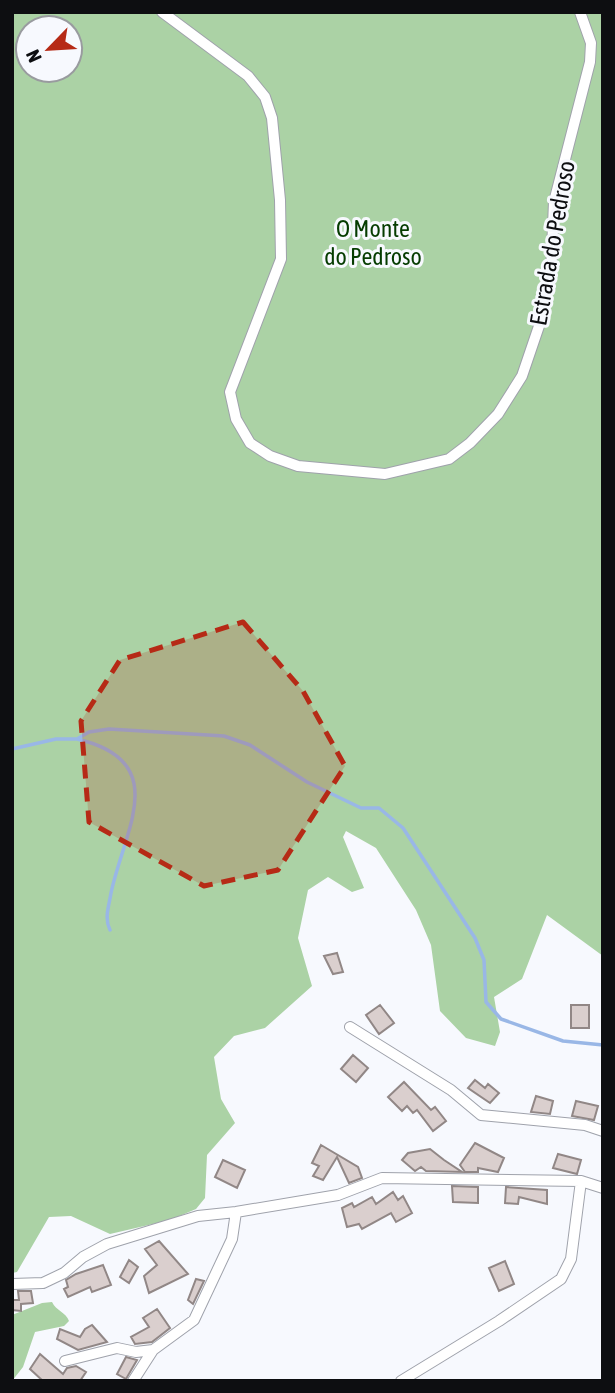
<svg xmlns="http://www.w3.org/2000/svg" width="615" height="1393" font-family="'Asap Condensed',sans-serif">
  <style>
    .forest { fill: #abd2a5; fill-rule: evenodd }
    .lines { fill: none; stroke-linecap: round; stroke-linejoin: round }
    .stream { stroke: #99b7e6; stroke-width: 3.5 }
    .building { fill: #dacfce; stroke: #918786; stroke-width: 2 }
    .minor-casing { stroke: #9fa2ab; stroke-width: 12 }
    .minor { stroke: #fff; stroke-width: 10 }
    .marked { fill: #b62a16; fill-opacity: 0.2; stroke: #b62a16; stroke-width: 5; stroke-dasharray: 14 9; stroke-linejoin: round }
    .labels { text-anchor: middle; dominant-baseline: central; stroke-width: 6; stroke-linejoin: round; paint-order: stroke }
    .park-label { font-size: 24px; fill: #053c00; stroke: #f7f9fe }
    .street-label { font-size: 24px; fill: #0d0e11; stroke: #f7f9fe }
  </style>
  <rect width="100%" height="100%" fill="#f7f9fe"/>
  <path class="forest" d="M12,12H603V956L547,915L522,979L494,997L500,1032L495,1046L466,1038L440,1011L431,945L416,910L376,848L346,831L343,837L364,888L352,892L328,877L308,890L298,938L312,986L265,1028L234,1036L214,1057L221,1099L235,1123L207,1155L205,1198L196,1209L170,1220L110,1234L71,1216L49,1217L17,1272L12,1273ZM28,28H70V70H28Z
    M52,1302C56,1311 66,1312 69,1321L64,1326L35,1332L23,1367L12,1381V1315L42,1303Z"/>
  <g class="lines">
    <path class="stream" d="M77,739C173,761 124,830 111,893C109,906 104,918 110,930
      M12,749L56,739H77L89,732L109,729L224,736L250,745L307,782L361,808H379L403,828L475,938L484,960L486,1002L501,1019L563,1041L603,1045"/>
  </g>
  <path class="building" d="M337,953L343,972L333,974L324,956Z
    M380,1005L394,1023L379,1034L366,1015Z
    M571,1005H589V1028H571Z
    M353,1055L368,1068L356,1082L341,1069Z
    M475,1080L485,1088L488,1084L499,1093L490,1103L468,1088Z
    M404,1082L431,1110L435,1107L446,1121L433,1131L417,1110L413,1113L407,1106L402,1111L388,1097Z
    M536,1096L553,1101L550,1114L531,1112Z
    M576,1101L598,1106L594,1120L572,1116Z
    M475,1143L504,1158L498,1172L478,1168V1172H465L460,1165Z
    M321,1145L358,1167L362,1178L349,1183L337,1157L323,1180L313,1176L319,1166L312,1163Z
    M430,1149L444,1160L462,1172L426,1171L421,1167L415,1171L402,1160L408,1153Z
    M558,1154L581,1160L577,1174L553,1168Z
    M223,1160L245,1170L237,1188L215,1177Z
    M452,1186L478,1187V1203L453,1202Z
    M506,1187L547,1190V1204L519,1197L518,1204L505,1203Z
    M393,1192L398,1200L403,1196L412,1213L396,1222L391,1213L362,1229L359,1224L347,1227L342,1208L352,1203L354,1207L372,1197L376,1204Z
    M159,1241L188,1274L149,1293L144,1276L157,1265L145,1249Z
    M129,1260L138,1267L129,1283L120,1277Z
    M505,1261L514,1284L499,1291L489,1268Z
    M103,1265L111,1285L92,1292L90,1287L68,1297L64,1289L68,1287L66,1280L76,1274Z
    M196,1279L204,1281L193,1304L188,1300Z
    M18,1291H31L33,1303L21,1304V1311L12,1310V1300H19Z
    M157,1309L170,1328L152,1342L135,1344L131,1337L149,1327L143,1318Z
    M92,1325L107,1342L78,1350L57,1339L60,1329L80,1337L85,1329Z
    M40,1354L63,1374L67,1368L76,1366L86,1372L80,1381H43L30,1369Z
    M126,1357L137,1360L126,1379L117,1374Z"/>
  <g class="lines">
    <defs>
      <path id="minor" d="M162,12L248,76L265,97L272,118L280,200L281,259L230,392L236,419L250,443L270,456L298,466L385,474L449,459L470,443L498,414L522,376L539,326L551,275L554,202L590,62L591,43L580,12
        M350,1027L451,1090L481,1115L585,1125L603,1131
        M12,1284L43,1283L64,1273L83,1257L107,1244L198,1216L236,1212L338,1195L382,1178L581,1181L603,1188
        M65,1361L117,1348L136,1352L153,1350
        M133,1381L153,1350L194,1320L232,1239L236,1212
        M401,1381L499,1321L561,1279L571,1259L581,1181"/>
    </defs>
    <use href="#minor" class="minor-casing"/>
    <use href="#minor" class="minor"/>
  </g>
  <path class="marked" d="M243,622L303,691L345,766L278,870L204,886L89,822L81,721L120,660Z"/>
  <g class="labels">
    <g class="park-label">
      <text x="373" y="228">O Monte<tspan x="373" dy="28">do Pedroso</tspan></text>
    </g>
    <g class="street-label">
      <text transform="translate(552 243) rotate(-80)">Estrada do Pedroso</text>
    </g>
  </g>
  <rect width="615" height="1393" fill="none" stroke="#0d0e11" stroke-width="28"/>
  <g transform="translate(49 49) rotate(245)"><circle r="33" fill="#f7f9fe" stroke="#999b9f" stroke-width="2"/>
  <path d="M0-5L12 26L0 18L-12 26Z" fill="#b62a16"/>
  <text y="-10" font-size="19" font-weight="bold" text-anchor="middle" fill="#0d0e11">N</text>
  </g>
</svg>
